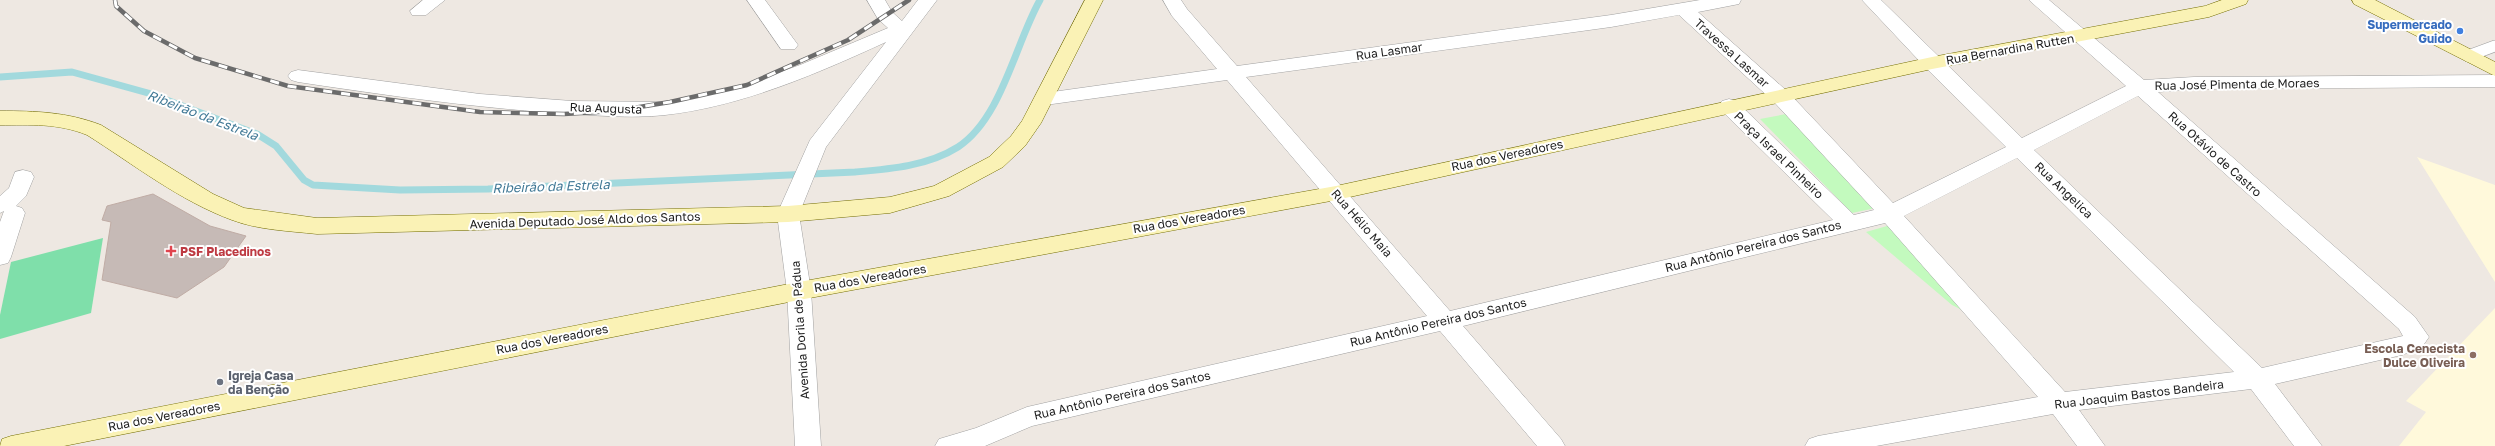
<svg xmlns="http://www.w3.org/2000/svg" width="2495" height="446" font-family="'Golos Text',sans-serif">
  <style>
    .education { fill: #fff9db }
    .park { fill: #c3fabe }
    .pitch { fill: #7fdfaa }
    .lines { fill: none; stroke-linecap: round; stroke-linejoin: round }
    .stream { stroke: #a2d9dd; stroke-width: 7 }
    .building { fill: #c6bab6; stroke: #c0aca5 }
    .lane-casing { stroke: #a1a1a1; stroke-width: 12 }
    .street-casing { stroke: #a1a1a1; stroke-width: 1 }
    .secondary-casing { stroke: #746e04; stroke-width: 1 }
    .lane { stroke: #fff; stroke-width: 11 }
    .street { fill: #fff; fill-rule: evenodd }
    .secondary { fill: #faf2b5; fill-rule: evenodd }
    .rail-casing { stroke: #6b6b6b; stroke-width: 4.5 }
    .rail { stroke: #fff; stroke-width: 3; stroke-dasharray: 9; stroke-linecap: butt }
    .shop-dot { fill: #3f7fe0; stroke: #fff; stroke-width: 1.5 }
    .health-dot { fill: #e0444e; stroke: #fff; stroke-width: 1.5 }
    .education-dot { fill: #8d6e63; stroke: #fff; stroke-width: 1.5 }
    .worship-dot { fill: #6b7280; stroke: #fff; stroke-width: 1.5 }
    .labels { text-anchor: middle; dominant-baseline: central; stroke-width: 4; stroke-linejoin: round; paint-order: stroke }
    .shop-label { font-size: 12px; font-weight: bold; fill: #366cbe; stroke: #fff; text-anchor: end }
    .street-label { font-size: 12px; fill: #1d1d1d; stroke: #fff }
    .health-label { font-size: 12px; font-weight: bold; fill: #be3a42; stroke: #fff; text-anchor: start }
    .education-label { font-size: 12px; font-weight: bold; fill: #785e54; stroke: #fff; text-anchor: end }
    .worship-label { font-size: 12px; font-weight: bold; fill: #5b616d; stroke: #fff; text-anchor: start }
    .water-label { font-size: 13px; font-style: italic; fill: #417996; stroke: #fff }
  </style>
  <rect width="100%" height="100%" fill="#eee8e2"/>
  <path class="education" d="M2417,157L2495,185V282Z
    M2495,308V446H2399L2426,412L2406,401Z"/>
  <path class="park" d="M1786,114L1876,208L1852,213L1760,119Z
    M1894,224L1970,314L1952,305L1866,232Z"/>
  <path class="pitch" d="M103,238L91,313L0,339V315L11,262Z"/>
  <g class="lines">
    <path class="stream" d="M0,77L72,72L148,93L257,134L276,146L304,180L313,185L400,190L488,189L855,172C890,169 928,166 958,147C1002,118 1015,44 1040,0"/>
  </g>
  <path class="building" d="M153,194L210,226L246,236L224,267L177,298L102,280L111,222L102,220L107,206Z"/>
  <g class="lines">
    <defs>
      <path id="lane" d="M2468,56L2495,46"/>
      <path id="street" d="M423,0H445L426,15H412L410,11Z
        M747,0H765L798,45L795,49H781Z
        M867,0H885L892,12L902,21L918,0H937L826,147L799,214L811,291L821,446H795L787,291L777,214L810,140L886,42C816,74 743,106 665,115C630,119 592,115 557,113C470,107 384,95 298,82L291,80L288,76L291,72L298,70L480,94L572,101L664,102L694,98L745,85L800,65L888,28L878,19Z
        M1163,0H1181L1187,9L1237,66L1611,15L1700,0H1741L1739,4L1698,12L1788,92L1893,203L2006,147L1925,67L1862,0H1881L2022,138L2126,86L2029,0H2049L2144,80L2194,77L2495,75V87L2194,89L2158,92L2415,317L2429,337L2422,347L2402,355L2275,384L2322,446H2294L2251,389L2079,410L2105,446H2077L2053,414L1876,446H1805L1809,439L1818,436L2038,397L1885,223L1463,326L1561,439L1565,446H1537L1440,331L1032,426L985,446H935L939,439L976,428L1027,407L1427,316L1227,80L1045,105L1038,104L1035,99L1038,94L1045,93L1217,69L1172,16ZM1679,15L1774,102L1874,210L1854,215L1736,101L1729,99L1722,101L1719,106L1722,111L1833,220L1450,311L1246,77L1611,27ZM2138,96L2399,329L2403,336L2262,368L2034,150ZM2017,158L2234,372L2065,392L1904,216Z
        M23,170L31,172L34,177L26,196L16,206L22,208L25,213L11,257L8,263L0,265V222L4,211L0,213V196L9,188L15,172Z"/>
      <path id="secondary" d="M1085,0H1103L1041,123L1025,146L1003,167L949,196L890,213L788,222L317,234C290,231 258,230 232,220C180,201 133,164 87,135C58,123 30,125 0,125V111C36,111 67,112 101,125L213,194L244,208L317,218L788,206L890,197L934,186L989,157L1011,136L1022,121Z
        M2222,0H2248L2246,4L2209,17L1932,69L1336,200L799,300L64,446H0L2,439L11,436L799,282L1336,186L1932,57L2205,6Z
        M2352,0H2375L2495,62V76L2354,4Z"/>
    </defs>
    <use href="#lane" class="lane-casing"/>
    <use href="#street" class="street-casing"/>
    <use href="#secondary" class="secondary-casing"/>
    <use href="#lane" class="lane"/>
    <use href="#street" class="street"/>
    <use href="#secondary" class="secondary"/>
    <defs>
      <path id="rail" d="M115,0L116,6L144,31L195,58L288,86L480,112L564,114L615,111L670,102L747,85L848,40L909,0"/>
    </defs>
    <use href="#rail" class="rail-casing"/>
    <use href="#rail" class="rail"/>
  </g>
  <circle class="shop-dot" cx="2460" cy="31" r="4"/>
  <path class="health-dot" d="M169 245h4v4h4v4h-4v4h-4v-4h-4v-4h4z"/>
  <circle class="education-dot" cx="2473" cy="355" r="4"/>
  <circle class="worship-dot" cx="220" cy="382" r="4"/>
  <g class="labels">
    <g class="shop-label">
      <text x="2452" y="24">Supermercado<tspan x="2452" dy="14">Guido</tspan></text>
    </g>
    <g class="street-label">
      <text transform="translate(2010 49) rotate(-10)">Rua Bernardina Rutten</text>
      <text transform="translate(1389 51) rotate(-8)">Rua Lasmar</text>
      <text transform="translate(1732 53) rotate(42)">Travessa Lasmar</text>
      <text transform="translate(2237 84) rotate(-1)">Rua José Pimenta de Moraes</text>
      <text transform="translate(606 108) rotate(2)">Rua Augusta</text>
      <text transform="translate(2215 154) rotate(42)">Rua Otávio de Castro</text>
      <text transform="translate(1507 155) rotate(-12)">Rua dos Vereadores</text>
      <text transform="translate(1779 155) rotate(44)">Praça Israel Pinheiro</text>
      <text transform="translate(2064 190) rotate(44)">Rua Angelica</text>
      <text transform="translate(1189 219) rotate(-10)">Rua dos Vereadores</text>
      <text transform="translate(585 220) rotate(-2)">Avenida Deputado José Aldo dos Santos</text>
      <text transform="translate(1362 223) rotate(49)">Rua Hélio Maia</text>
      <text transform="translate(1753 246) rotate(-14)">Rua Antônio Pereira dos Santos</text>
      <text transform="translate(870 278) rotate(-10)">Rua dos Vereadores</text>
      <text transform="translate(1438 322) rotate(-13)">Rua Antônio Pereira dos Santos</text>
      <text transform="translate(800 330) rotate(-94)">Avenida Dorila de Pádua</text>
      <text transform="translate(552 339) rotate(-11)">Rua dos Vereadores</text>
      <text transform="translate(2139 394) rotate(-7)">Rua Joaquim Bastos Bandeira</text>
      <text transform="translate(1122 395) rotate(-13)">Rua Antônio Pereira dos Santos</text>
      <text transform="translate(164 416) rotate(-11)">Rua dos Vereadores</text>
    </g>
    <g class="health-label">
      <text x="180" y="251">PSF Placedinos</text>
    </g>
    <g class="education-label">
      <text x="2465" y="348">Escola Cenecista<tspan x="2465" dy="14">Dulce Oliveira</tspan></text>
    </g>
    <g class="worship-label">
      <text x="228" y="375">Igreja Casa<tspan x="228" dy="14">da Benção</tspan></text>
    </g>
    <g class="water-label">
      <text transform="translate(203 115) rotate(21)">Ribeirão da Estrela</text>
      <text transform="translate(551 186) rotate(-2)">Ribeirão da Estrela</text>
    </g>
  </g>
</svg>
